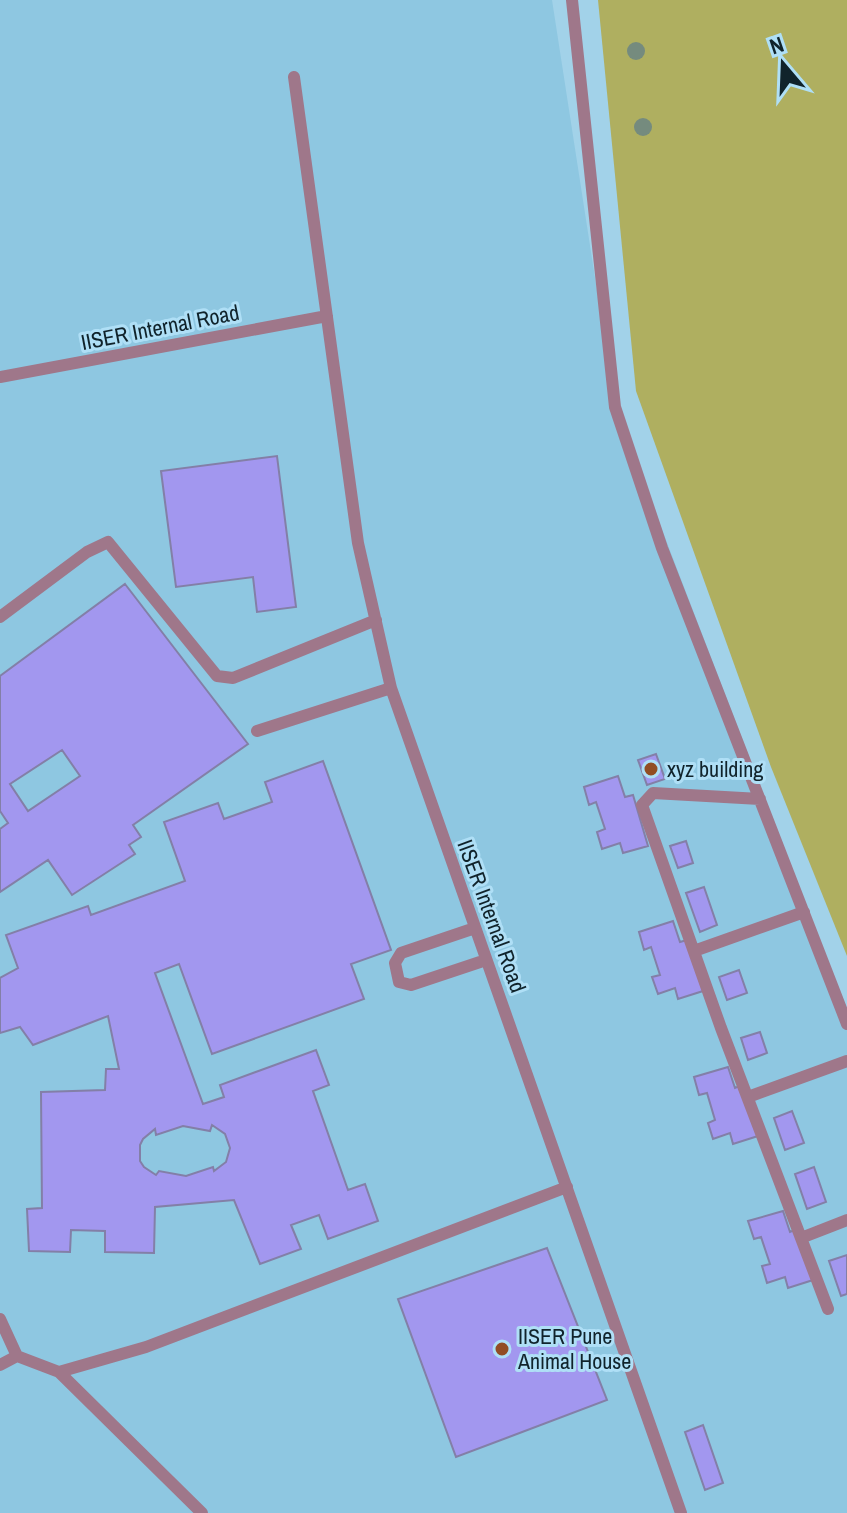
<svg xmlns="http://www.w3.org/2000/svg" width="847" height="1513" font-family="'Archivo Narrow',sans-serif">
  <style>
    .built { fill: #8ec7e1 }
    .green { fill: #afaf60 }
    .building { fill: #a297ef; stroke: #837fa7; stroke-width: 2; fill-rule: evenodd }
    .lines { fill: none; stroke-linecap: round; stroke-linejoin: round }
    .service { stroke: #9f778a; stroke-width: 12 }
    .tree { fill: #758b7e }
    .poi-dot { fill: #924d24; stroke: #afdff6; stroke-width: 3 }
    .labels { text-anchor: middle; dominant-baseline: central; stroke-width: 6; stroke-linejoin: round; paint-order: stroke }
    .street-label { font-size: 22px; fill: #10232b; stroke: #afdff6 }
    .poi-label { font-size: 22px; fill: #10232b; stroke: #afdff6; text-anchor: start }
  </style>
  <rect width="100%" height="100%" fill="#a2d2e9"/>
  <path class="built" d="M0,0H552L615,407L847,1012V1513H0Z"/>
  <path class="green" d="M598,0H847V956L771,767L636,391Z"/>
  <path class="building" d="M277,456L296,607L257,612L253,577L176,587L161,471Z
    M125,584L248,744L133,825L141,837L129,845L135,854L72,895L48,860L0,892V829L8,823L0,811V676ZM62,750L80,776L28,811L10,784Z
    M656,754L665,779L647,785L638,760Z
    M323,761L391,950L351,964L364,999L212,1054L179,964L155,973L203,1104L224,1097L220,1085L316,1050L329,1085L313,1091L348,1190L365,1184L378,1221L328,1239L319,1215L291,1225L301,1249L260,1264L234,1200L155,1207L154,1253L105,1252V1231L71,1230L70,1252L29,1251L27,1209L42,1208L41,1092L105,1090L106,1069H119L108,1016L33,1045L20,1027L0,1033V978L18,968L6,935L88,906L91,915L185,881L164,822L218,803L224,819L272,802L265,782ZM212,1125L225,1134L230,1148L226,1162L214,1171L213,1167L186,1176L159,1171L156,1175L144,1167L140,1161V1145L143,1139L155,1129L156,1135L183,1126L210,1131Z
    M618,776L625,797L633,795L648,846L623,853L620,843L602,849L597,832L605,829L596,802L589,805L584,787Z
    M686,841L693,863L678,868L670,846Z
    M704,887L717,925L700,932L686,893Z
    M673,921L680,942L687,940L703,991L678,999L675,988L658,994L652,977L660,975L651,947L644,950L639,932Z
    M739,970L747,993L727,1000L719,977Z
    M760,1032L767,1053L748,1060L741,1038Z
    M728,1067L735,1088L742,1085L758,1136L733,1144L730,1133L713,1139L708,1123L715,1120L707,1093L699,1095L694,1077Z
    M792,1111L804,1143L785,1150L774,1118Z
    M814,1167L826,1202L807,1209L795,1174Z
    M783,1211L790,1232L797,1229L813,1280L788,1288L785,1277L767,1283L762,1266L770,1264L761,1237L754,1239L748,1221Z
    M547,1248L607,1400L456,1457L398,1299Z
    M847,1255V1294L841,1296L829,1261Z
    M703,1425L723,1483L705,1490L685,1432Z"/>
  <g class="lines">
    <path class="service" d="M572,0L615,407L662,548L847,1024
      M294,77L358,543L391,688L681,1513
      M0,377L327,316
      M0,617L87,552L108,542L217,676L233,678L376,620
      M257,731L391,688
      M760,799L653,793L642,805L721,1028L828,1309
      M475,928L401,953L395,963L399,982L411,985L486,960
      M694,951L804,912
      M748,1097L847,1061
      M801,1238L847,1220
      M0,1319L17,1356
      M0,1365L17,1356L59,1372L146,1347L567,1187
      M59,1372L202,1513"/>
  </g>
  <g class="tree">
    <circle cx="636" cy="51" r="9"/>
    <circle cx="643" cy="127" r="9"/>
  </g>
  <g class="poi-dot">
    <circle cx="651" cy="769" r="8"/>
    <circle cx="502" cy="1349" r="8"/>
  </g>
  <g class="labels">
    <g class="street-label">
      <text transform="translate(160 327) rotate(-11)">IISER Internal Road</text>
      <text transform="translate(492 916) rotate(70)">IISER Internal Road</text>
    </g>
    <g class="poi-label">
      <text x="667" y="769">xyz building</text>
      <text x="518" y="1336">IISER Pune<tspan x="518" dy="25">Animal House</tspan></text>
    </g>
  </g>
  <g transform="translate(783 64) rotate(341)" stroke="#afdff6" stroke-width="6" paint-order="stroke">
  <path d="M0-6L14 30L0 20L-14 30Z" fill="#10232b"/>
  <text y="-12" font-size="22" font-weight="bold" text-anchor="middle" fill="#10232b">N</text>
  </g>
</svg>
